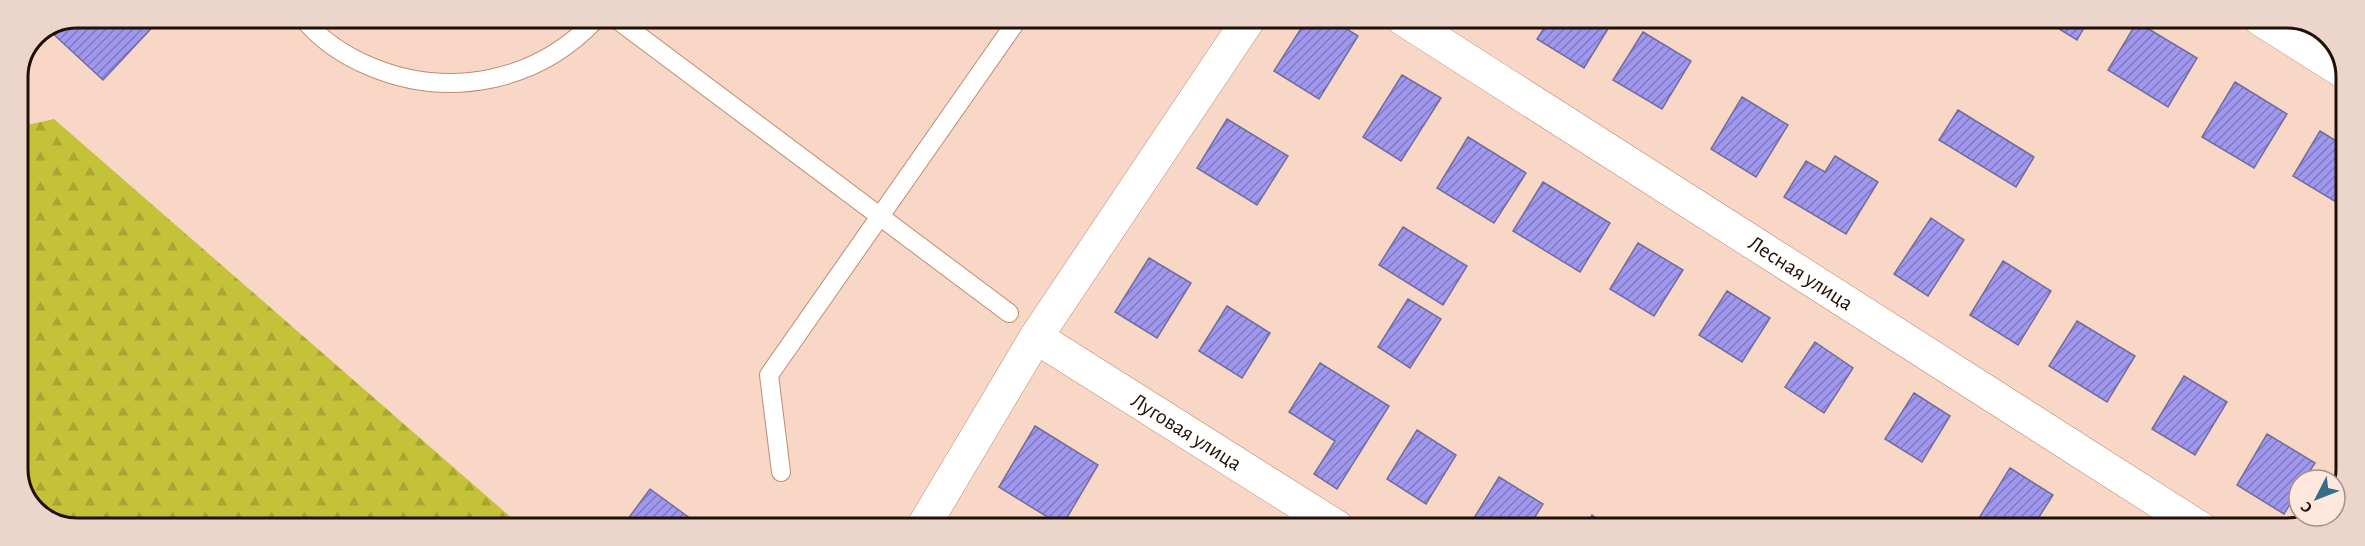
<svg xmlns="http://www.w3.org/2000/svg" width="2365" height="546" font-family="'Alegreya Sans',sans-serif">
  <style>
    .forest { fill: url(#forest-firs) }
    .building { fill: url(#building-hatch); stroke: #716d9c; stroke-width: 1.5 }
    .lines { fill: none; stroke-linecap: round; stroke-linejoin: round }
    .lane-casing { stroke: #bf8c72; stroke-width: 20 }
    .street-casing { stroke: #bf8c72; stroke-width: 34 }
    .lane { stroke: #fff; stroke-width: 18 }
    .street { stroke: #fff; stroke-width: 33 }
    .labels { text-anchor: middle; dominant-baseline: central; stroke-width: 4.5; stroke-linejoin: round; paint-order: stroke }
    .street-label { font-size: 22px; fill: #221006; stroke: #fee7dc }
    .rim { fill: none; stroke: #221006; stroke-width: 3 }
  </style>
  <defs>
    <pattern id="forest-firs" width="22" height="20" patternUnits="userSpaceOnUse" patternTransform="scale(1.5)"><rect width="22" height="20" fill="#c5c139"/><path d="M5 1l3.5 6h-7zM16 11l3.5 6h-7z" fill="#a9a531"/></pattern>
    <pattern id="building-hatch" width="6" height="6" patternUnits="userSpaceOnUse" patternTransform="scale(1.5)"><rect width="6" height="6" fill="#a097ef"/><path d="M-1 1l2-2M0 6l6-6M5 7l2-2" fill="none" stroke="#827ac0"/></pattern>
  </defs>
  <rect width="100%" height="100%" fill="#f9d7c7"/>
  <path class="forest" d="M54,119L522,527H65L33,508L18,476V127Z"/>
  <path class="building" d="M77,18H161L103,80L49,30Z
    M1307,19H1331L1358,36L1319,99L1274,71Z
    M1550,19H1614L1584,68L1537,39Z
    M2043,19H2089L2077,40Z
    M2137,22L2197,58L2168,107L2108,70Z
    M1643,32L1691,61L1662,109L1613,80Z
    M1402,75L1441,98L1401,161L1363,137Z
    M2235,82L2287,114L2254,168L2202,137Z
    M1742,97L1788,125L1756,177L1711,149Z
    M1958,110L2034,157L2016,187L1939,140Z
    M1227,119L1288,156L1257,205L1197,168Z
    M2320,131L2346,147V208L2293,176Z
    M1468,137L1526,173L1494,223L1437,188Z
    M1835,156L1878,182L1846,234L1784,197L1806,161L1825,172Z
    M1543,182L1610,223L1580,272L1513,231Z
    M1931,218L1964,240L1928,296L1894,274Z
    M1403,227L1467,266L1443,305L1379,265Z
    M1638,243L1683,270L1654,316L1610,289Z
    M1149,258L1191,283L1157,338L1115,312Z
    M2003,261L2051,291L2018,345L1970,315Z
    M1727,291L1770,318L1742,362L1699,335Z
    M1408,299L1441,319L1410,368L1378,347Z
    M1227,306L1270,333L1242,378L1199,351Z
    M2077,321L2135,356L2107,402L2049,366Z
    M1815,342L1853,368L1824,413L1785,387Z
    M1320,363L1389,406L1337,489L1314,474L1335,441L1289,412Z
    M2184,376L2227,402L2195,455L2152,429Z
    M1914,393L1950,416L1922,462L1885,439Z
    M1035,426L1098,465L1062,526L999,487Z
    M1417,430L1456,455L1426,504L1387,479Z
    M2267,434L2315,463L2304,480H2299V489L2284,514L2237,485Z
    M2010,468L2053,495L2032,528H1994L1979,518Z
    M1499,477L1543,504L1528,528H1468Z
    M650,489L702,527H622Z
    M1592,515L1611,528H1584Z"/>
  <g class="lines">
    <defs>
      <path id="lane" d="M303,18C319,39 345,56 369,66C449,100 538,82 597,18
        M615,18L1009,313
        M781,472L769,375L1018,19"/>
      <g id="street">
        <path id="s1" d="M1403,19L2200,528"/>
        <path d="M2260,19L2347,74"/>
        <path id="s2" d="M1036,337L1337,527"/>
        <path d="M923,527L1036,337L1249,19"/>
      </g>
    </defs>
    <use href="#lane" class="lane-casing"/>
    <use href="#street" class="street-casing"/>
    <use href="#lane" class="lane"/>
    <use href="#street" class="street"/>
  </g>
  <g class="labels">
    <g class="street-label">
      <text stroke="none"><textPath href="#s1" startOffset="472">Лесная улица</textPath></text>
      <text stroke="none"><textPath href="#s2" startOffset="178">Луговая улица</textPath></text>
    </g>
  </g>
  <path d="M0 0H2365V546H0ZM77 28H2287A49 49 0 0 1 2336 77V469A49 49 0 0 1 2287 518H77A49 49 0 0 1 28 469V77A49 49 0 0 1 77 28Z" fill="#ecd6cb" fill-rule="evenodd"/>
  <path class="rim" d="M77 28H2287A49 49 0 0 1 2336 77V469A49 49 0 0 1 2287 518H77A49 49 0 0 1 28 469V77A49 49 0 0 1 77 28Z"/>
  <g transform="translate(2317 498) rotate(228)"><circle r="28" fill="#fee7dc" stroke="#a69186" stroke-width="1.5"/>
  <path d="M0-4.5L10 22L0 15L-10 22Z" fill="#336e86"/>
  <text y="-9" font-size="16" font-weight="bold" text-anchor="middle" fill="#221006">С</text>
  </g>
</svg>
